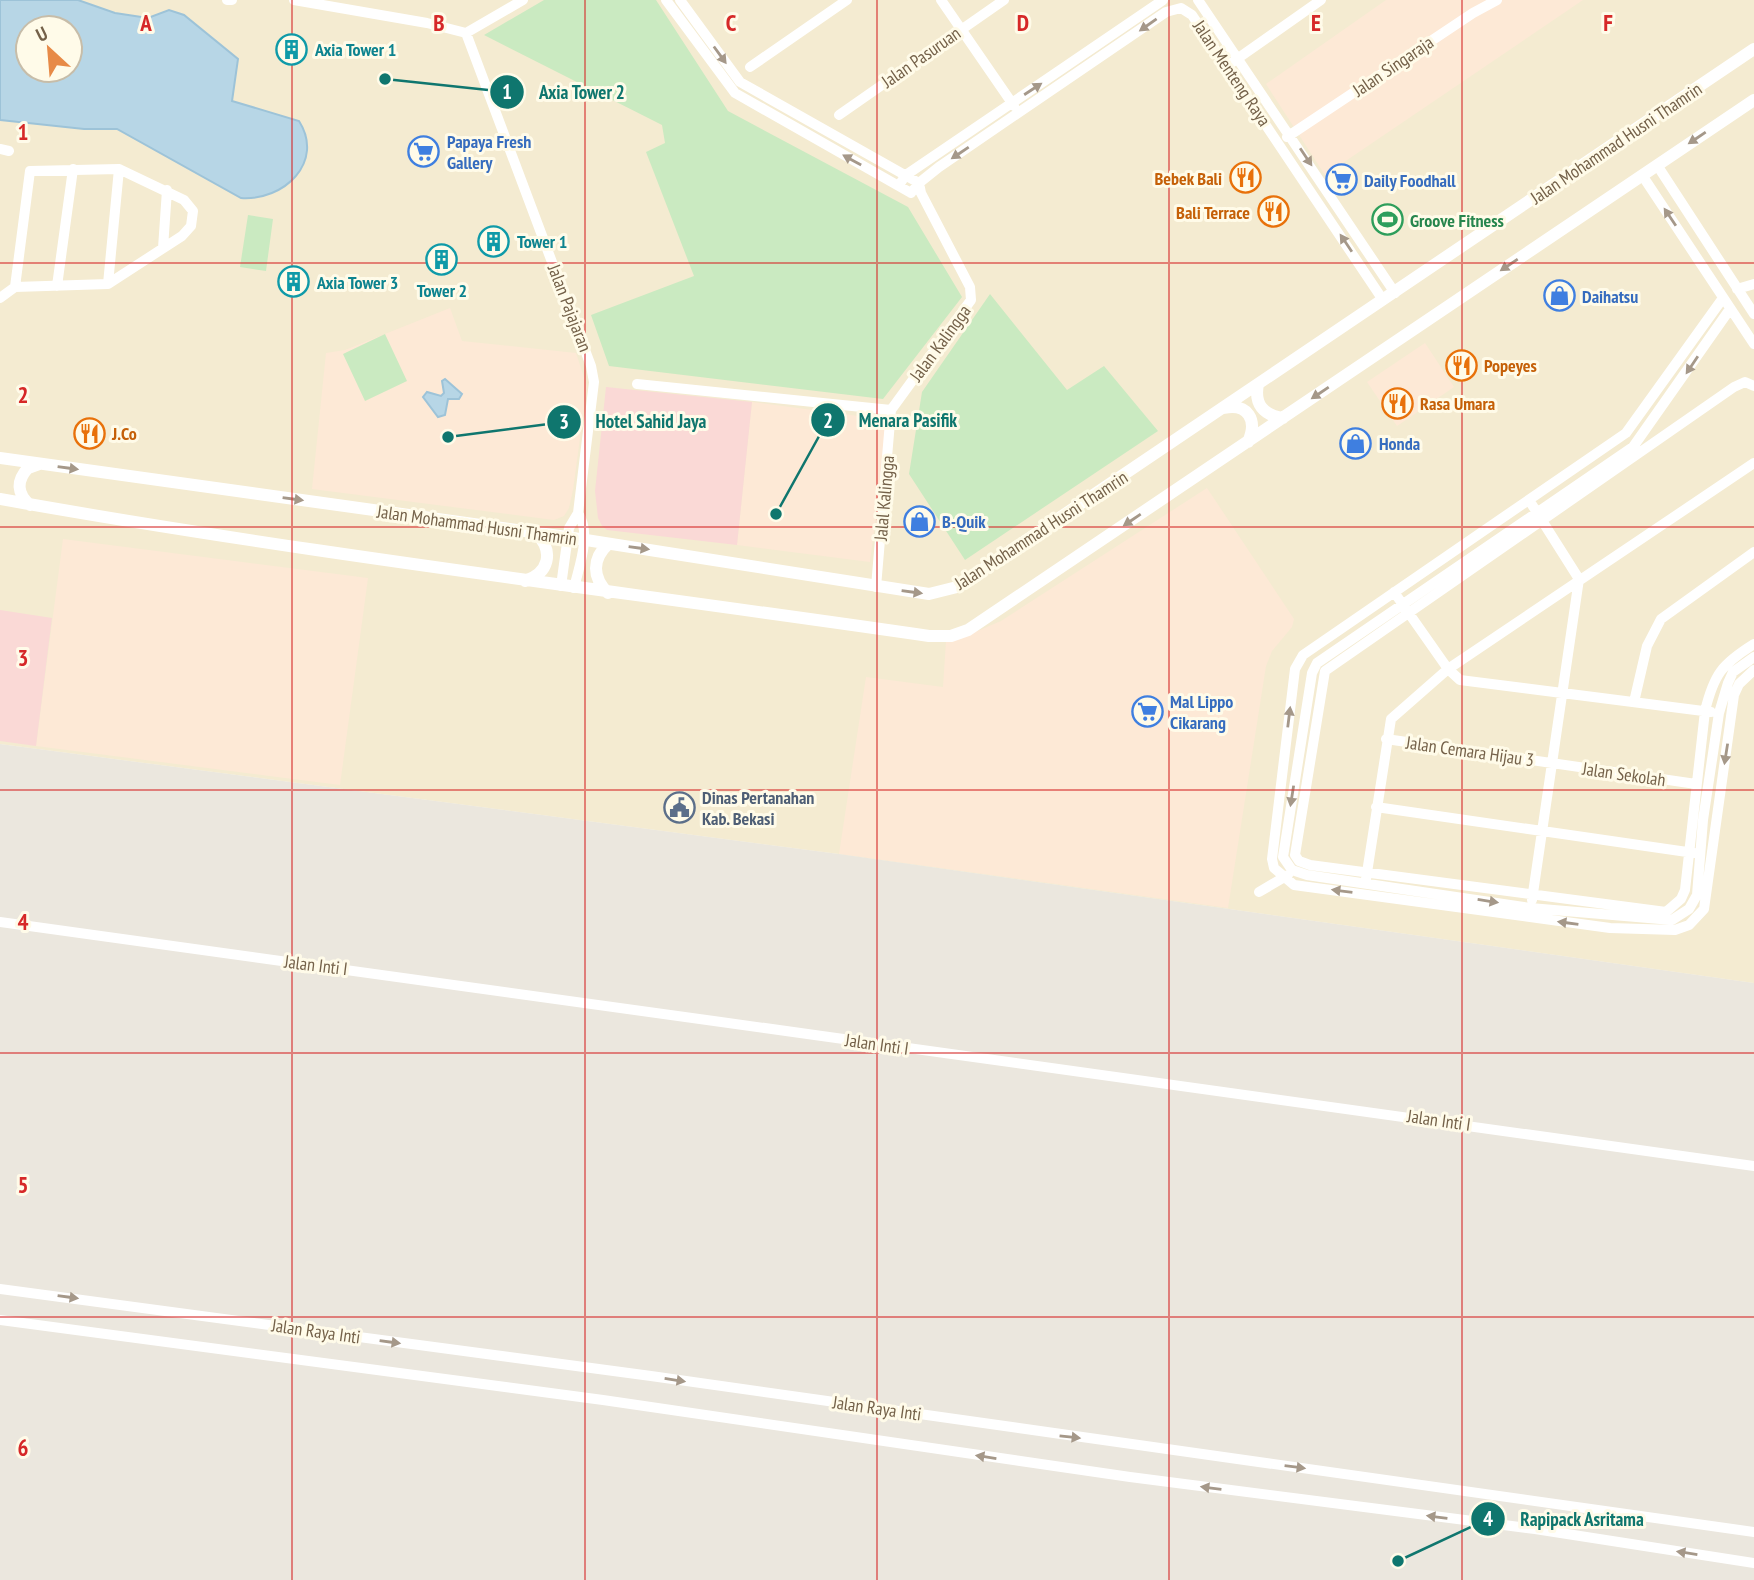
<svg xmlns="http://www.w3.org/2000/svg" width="1754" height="1580" font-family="'PT Sans Narrow',sans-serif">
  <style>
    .residential { fill: #f4ebd1; fill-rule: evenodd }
    .commercial { fill: #fde9d6 }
    .industrial { fill: #ebe7de }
    .medical { fill: #fad9d6 }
    .green { fill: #caeac1 }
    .water { fill: #b7d6e6; stroke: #9dc3d8; stroke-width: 2; fill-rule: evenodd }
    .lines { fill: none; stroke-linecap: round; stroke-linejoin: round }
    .minor { stroke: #fff; stroke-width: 10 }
    .tertiary { stroke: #fff; stroke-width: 12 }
    .oneway { fill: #a59889 }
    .grid { fill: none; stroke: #d62828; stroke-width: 2; stroke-opacity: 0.55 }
    .labels { text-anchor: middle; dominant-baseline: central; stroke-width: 6; stroke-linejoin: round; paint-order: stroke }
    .culture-label { font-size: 18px; font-weight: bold; fill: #0d838f; stroke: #fffbe9; text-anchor: start }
    .street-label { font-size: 18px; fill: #746149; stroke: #fffbe9 }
    .shop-label { font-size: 18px; font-weight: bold; fill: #366cbe; stroke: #fffbe9; text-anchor: start }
    .food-label { font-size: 18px; font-weight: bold; fill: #c56008; stroke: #fffbe9; text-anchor: start }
    .leisure-label { font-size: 18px; font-weight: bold; fill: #27864d; stroke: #fffbe9; text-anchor: start }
    .service-label { font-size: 18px; font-weight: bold; fill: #4e5e75; stroke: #fffbe9; text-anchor: start }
    .grid-label { font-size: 23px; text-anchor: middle; font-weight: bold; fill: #d62828; stroke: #fffbe9; stroke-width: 6; stroke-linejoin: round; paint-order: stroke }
    .leader { fill: none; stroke: #0f766e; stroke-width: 2.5 }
    .callout-dot { fill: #0f766e; stroke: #fffbe9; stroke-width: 2.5 }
    .mark-label { font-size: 21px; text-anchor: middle; font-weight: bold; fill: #fff }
    .callout-label { font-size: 19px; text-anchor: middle; font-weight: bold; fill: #0f766e; stroke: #fffbe9; stroke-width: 6; stroke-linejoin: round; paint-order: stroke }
  </style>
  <rect width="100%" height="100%" fill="#fcf7e3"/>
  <path class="residential" d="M0,0H1754V983L839,854L0,744ZM28,28H70V70H28Z"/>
  <path class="commercial" d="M1386,0H1583L1325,175L1266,84Z
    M450,308L462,341L576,353L587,386L573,490L569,508L564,516L554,520L312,489L326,353L345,350Z
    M1425,343L1454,387L1397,426L1367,382Z
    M752,402L888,420L870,562L737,545Z
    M1207,488L1294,619L1292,627L1272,651L1266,666L1228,908L839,854L866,677L943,687L946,641L961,638L1001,621Z
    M63,539L368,578L340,785L36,746Z"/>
  <path class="industrial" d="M0,744L839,854L1754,983V1580H0Z"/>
  <path class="medical" d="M606,387L752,402L737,545L607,530L602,526L598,518L595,491Z
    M0,610L52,618L36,746L0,741Z"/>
  <path class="green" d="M544,0H656L728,111L908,207L962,297L883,399L609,366L591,315L694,276L646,152L665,143L662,125L484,35Z
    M248,215L273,219L266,271L240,267Z
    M990,294L1067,390L1104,366L1158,431L965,560L909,474L922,392Z
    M385,334L407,381L365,401L343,354Z"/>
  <path class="water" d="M0,0H78L115,13L148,18L169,10L184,15L238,59L232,101L299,121C325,162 284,201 241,198L117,129H84L0,120ZM70,28V70H28V28Z
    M445,379L462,394L459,399H448L445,415L438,417L423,397L427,392L441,396L444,393L442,381Z"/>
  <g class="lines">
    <path class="minor" d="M227,0H232
      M294,0L427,23L466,33L523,0
      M666,0L735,93L911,193
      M680,0L740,82L919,183L921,193L970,287L971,300L891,410
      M941,0L1014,106
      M1198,0L1395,293
      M466,33L591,366L594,382L578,513L569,528L561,586
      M1227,66L1321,0
      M750,67L847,0
      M839,115L1004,0
      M1287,137L1473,13L1497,0
      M0,149L9,151
      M1657,165L1754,314
      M1642,175L1754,344
      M899,185L906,175L1163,0
      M911,193L919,183L939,167L1166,12L1181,8L1192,15L1383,300
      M163,248L167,190
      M108,284L119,169
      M57,286L73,169
      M1737,289L1754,284
      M0,298L15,287L30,171L119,169L184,200L193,211L191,226L182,236L108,284L15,287
      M1723,298L1626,433L1303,655L1295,669L1272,859L1274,868L1294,885L1610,928L1675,930L1689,925L1704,909L1734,695L1739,684L1754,670
      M1730,309L1633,447L1317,663L1312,673L1283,857L1292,870L1307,875L1530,908L1672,920L1689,909L1697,895L1703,820L1719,713L1728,683L1733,672L1754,657
      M637,384L891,410
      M1754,386L1745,382L1734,387L1325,671L1295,855L1299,861L1310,865L1666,912L1681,899L1685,890L1705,711C1714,674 1722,664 1754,644
      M1529,500L1579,579L1532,900
      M876,587L891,410
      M574,588C579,566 592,534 578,513
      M1394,592L1448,669L1460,680L1711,712
      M1634,702L1647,646L1661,619L1754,552
      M1386,739L1696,784
      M1376,807L1694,853
      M1366,879L1391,719L1448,669L1754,463
      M1259,892L1288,875
      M0,922C585,1003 1169,1084 1754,1166
      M0,1289L651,1376L1754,1532
      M0,1320L603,1400L1130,1477L1535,1529L1754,1563"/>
    <path class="tertiary" d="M1258,384C1254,404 1263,415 1283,418
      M1224,408C1248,403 1258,420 1248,442
      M0,458L567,537L929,594L957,587L1754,49
      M0,499C308,554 619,591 929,636H951L968,630L1754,100
      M30,505C17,494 16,481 28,468L39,464
      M608,544C592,559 592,577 608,593
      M525,581C549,573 554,552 537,534"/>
  </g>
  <defs><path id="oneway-solid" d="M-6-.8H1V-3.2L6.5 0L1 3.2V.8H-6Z" transform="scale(1.75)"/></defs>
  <g class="oneway">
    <use href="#oneway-solid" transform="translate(1148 25) rotate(145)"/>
    <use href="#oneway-solid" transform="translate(720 55) rotate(54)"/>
    <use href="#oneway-solid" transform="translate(1033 89) rotate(-33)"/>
    <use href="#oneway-solid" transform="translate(1697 138) rotate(146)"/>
    <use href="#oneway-solid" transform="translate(960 153) rotate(146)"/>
    <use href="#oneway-solid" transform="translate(1306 157) rotate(56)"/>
    <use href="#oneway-solid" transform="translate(852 160) rotate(-151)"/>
    <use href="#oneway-solid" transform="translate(1670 217) rotate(-124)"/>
    <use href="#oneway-solid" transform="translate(1346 243) rotate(-124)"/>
    <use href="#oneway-solid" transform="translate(1509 265) rotate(146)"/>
    <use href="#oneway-solid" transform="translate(1692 365) rotate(124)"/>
    <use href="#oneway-solid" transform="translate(1320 393) rotate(146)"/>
    <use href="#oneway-solid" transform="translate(68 468) rotate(8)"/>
    <use href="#oneway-solid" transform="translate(293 499) rotate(8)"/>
    <use href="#oneway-solid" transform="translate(1132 520) rotate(146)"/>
    <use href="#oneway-solid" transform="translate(639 548) rotate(8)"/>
    <use href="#oneway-solid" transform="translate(912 592) rotate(8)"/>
    <use href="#oneway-solid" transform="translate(1289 717) rotate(-83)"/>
    <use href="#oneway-solid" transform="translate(1726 754) rotate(99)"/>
    <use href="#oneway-solid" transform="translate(1292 796) rotate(99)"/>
    <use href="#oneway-solid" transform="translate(1342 891) rotate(-173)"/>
    <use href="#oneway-solid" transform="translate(1488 901) rotate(9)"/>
    <use href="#oneway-solid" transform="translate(1568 923) rotate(-172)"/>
    <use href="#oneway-solid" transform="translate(68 1297) rotate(8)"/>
    <use href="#oneway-solid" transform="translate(390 1342) rotate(8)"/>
    <use href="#oneway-solid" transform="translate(675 1380) rotate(9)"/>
    <use href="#oneway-solid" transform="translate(1070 1437) rotate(6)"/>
    <use href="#oneway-solid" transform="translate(986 1457) rotate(-171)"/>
    <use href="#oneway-solid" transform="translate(1295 1467) rotate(7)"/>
    <use href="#oneway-solid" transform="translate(1211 1488) rotate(-173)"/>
    <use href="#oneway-solid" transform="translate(1437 1517) rotate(-173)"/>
    <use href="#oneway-solid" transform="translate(1687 1553) rotate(-171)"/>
  </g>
  <path class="grid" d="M292,0V1580M585,0V1580M877,0V1580M1169,0V1580M1462,0V1580M0,263H1754M0,527H1754M0,790H1754M0,1053H1754M0,1317H1754"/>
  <defs>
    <symbol id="building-ring" viewBox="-11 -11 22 22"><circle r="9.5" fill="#fffbe9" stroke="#0f9aa8" stroke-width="1.5"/><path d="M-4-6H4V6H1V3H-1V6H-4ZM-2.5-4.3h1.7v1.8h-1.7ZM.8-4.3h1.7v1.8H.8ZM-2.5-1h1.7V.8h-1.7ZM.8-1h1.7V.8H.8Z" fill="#0f9aa8"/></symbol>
    <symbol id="supermarket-ring" viewBox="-11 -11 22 22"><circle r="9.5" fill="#fffbe9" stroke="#3f7fe0" stroke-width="1.5"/><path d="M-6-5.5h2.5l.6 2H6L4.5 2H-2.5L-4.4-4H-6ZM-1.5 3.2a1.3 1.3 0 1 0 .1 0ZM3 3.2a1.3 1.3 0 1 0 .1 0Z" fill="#3f7fe0"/></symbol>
    <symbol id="restaurant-ring" viewBox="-11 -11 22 22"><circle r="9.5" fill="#fffbe9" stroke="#e8710a" stroke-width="1.5"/><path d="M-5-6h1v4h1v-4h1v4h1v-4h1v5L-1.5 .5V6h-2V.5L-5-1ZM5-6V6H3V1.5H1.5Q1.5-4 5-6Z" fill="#e8710a"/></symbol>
    <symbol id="stadium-ring" viewBox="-11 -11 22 22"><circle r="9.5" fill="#fffbe9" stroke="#2e9e5b" stroke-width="1.5"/><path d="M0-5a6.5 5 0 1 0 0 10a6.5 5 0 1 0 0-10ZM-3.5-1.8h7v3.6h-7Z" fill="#2e9e5b"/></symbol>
    <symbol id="shop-ring" viewBox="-11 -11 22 22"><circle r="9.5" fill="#fffbe9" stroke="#3f7fe0" stroke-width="1.5"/><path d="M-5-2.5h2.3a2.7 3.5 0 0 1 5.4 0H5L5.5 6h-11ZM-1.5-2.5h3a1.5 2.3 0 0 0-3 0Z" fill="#3f7fe0"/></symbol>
    <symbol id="civic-ring" viewBox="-11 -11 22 22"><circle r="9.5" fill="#fffbe9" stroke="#5c6f8a" stroke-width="1.5"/><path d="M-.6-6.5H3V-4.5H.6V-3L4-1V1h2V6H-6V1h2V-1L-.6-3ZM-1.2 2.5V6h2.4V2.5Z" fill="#5c6f8a"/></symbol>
  </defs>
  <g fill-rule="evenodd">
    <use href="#building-ring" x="274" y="32" width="35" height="35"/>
    <use href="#supermarket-ring" x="406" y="134" width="35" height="35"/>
    <use href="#restaurant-ring" x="1228" y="160" width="35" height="35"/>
    <use href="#supermarket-ring" x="1324" y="162" width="35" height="35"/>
    <use href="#restaurant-ring" x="1256" y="194" width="35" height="35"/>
    <use href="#stadium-ring" x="1370" y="202" width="35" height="35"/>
    <use href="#building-ring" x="476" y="224" width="35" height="35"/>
    <use href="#building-ring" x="424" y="242" width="35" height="35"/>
    <use href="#building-ring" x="276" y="264" width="35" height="35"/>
    <use href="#shop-ring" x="1542" y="278" width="35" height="35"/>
    <use href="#restaurant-ring" x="1444" y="348" width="35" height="35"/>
    <use href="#restaurant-ring" x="1380" y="386" width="35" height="35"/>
    <use href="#restaurant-ring" x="72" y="416" width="35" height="35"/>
    <use href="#shop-ring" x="1338" y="426" width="35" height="35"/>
    <use href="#shop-ring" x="902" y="504" width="35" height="35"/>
    <use href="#supermarket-ring" x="1130" y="694" width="35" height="35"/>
    <use href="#civic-ring" x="662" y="790" width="35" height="35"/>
  </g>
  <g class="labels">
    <g class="culture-label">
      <text x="315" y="49">Axia Tower 1</text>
      <text x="517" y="241">Tower 1</text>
      <text x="317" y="282">Axia Tower 3</text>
      <text x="442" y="290" text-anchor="middle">Tower 2</text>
    </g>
    <g class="street-label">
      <text transform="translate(921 57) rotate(-35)">Jalan Pasuruan</text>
      <text transform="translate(1393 66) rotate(-34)">Jalan Singaraja</text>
      <text transform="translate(1232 73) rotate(56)">Jalan Menteng Raya</text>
      <text transform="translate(1616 143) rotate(-34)">Jalan Mohammad Husni Thamrin</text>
      <text transform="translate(570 308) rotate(69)">Jalan Pajajaran</text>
      <text transform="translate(940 343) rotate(-54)">Jalan Kalingga</text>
      <text transform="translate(884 498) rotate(-85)">Jalal Kalingga</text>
      <text transform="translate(477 525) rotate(8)">Jalan Mohammad Husni Thamrin</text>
      <text transform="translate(1041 530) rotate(-33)">Jalan Mohammad Husni Thamrin</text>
      <text transform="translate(1470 751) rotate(8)">Jalan Cemara Hijau 3</text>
      <text transform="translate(1624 774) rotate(8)">Jalan Sekolah</text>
      <text transform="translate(316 965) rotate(7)">Jalan Inti I</text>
      <text transform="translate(877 1044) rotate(8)">Jalan Inti I</text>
      <text transform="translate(1439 1120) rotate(8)">Jalan Inti I</text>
      <text transform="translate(316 1331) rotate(8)">Jalan Raya Inti</text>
      <text transform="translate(877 1408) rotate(8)">Jalan Raya Inti</text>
    </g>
    <g class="shop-label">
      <text x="447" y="141">Papaya Fresh<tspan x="447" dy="21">Gallery</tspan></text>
      <text x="1364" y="180">Daily Foodhall</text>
      <text x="1582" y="296">Daihatsu</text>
      <text x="1379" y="443">Honda</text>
      <text x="942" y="521">B-Quik</text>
      <text x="1170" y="701">Mal Lippo<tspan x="1170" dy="21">Cikarang</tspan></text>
    </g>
    <g class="food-label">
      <text x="1222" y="178" text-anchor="end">Bebek Bali</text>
      <text x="1250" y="212" text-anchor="end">Bali Terrace</text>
      <text x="1484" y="365">Popeyes</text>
      <text x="1420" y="403">Rasa Umara</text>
      <text x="112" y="433">J.Co</text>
    </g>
    <g class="leisure-label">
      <text x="1410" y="220">Groove Fitness</text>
    </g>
    <g class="service-label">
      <text x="702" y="797">Dinas Pertanahan<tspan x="702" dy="21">Kab. Bekasi</tspan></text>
    </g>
  </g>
  <g class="grid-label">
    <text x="146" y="31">A</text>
    <text x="439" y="31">B</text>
    <text x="731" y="31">C</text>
    <text x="1023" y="31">D</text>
    <text x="1316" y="31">E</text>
    <text x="1608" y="31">F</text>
    <text x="23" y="140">1</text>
    <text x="23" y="403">2</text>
    <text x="23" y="666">3</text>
    <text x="23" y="930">4</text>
    <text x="23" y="1193">5</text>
    <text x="23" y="1456">6</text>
  </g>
  <path class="leader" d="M385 79L507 92M776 514L828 420M448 437L564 422M1398 1561L1488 1519"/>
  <g class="callout-dot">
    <circle cx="385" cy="79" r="7"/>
    <circle cx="776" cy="514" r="7"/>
    <circle cx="448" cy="437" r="7"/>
    <circle cx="1398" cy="1561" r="7"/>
    <circle cx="507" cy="92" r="18"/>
    <circle cx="828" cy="420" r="18"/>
    <circle cx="564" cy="422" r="18"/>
    <circle cx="1488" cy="1519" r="18"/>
  </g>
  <g class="mark-label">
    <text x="507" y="99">1</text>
    <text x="828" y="428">2</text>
    <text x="564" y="429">3</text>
    <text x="1488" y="1526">4</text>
  </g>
  <g class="callout-label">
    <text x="582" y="99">Axia Tower 2</text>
    <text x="908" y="427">Menara Pasifik</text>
    <text x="651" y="428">Hotel Sahid Jaya</text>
    <text x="1582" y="1526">Rapipack Asritama</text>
  </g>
  <g transform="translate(49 49) rotate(334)"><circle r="33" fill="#fffbe9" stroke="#c7bda9" stroke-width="2"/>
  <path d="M0-5L12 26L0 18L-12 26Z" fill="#e78a47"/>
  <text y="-10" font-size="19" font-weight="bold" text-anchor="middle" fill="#746149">U</text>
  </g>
</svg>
